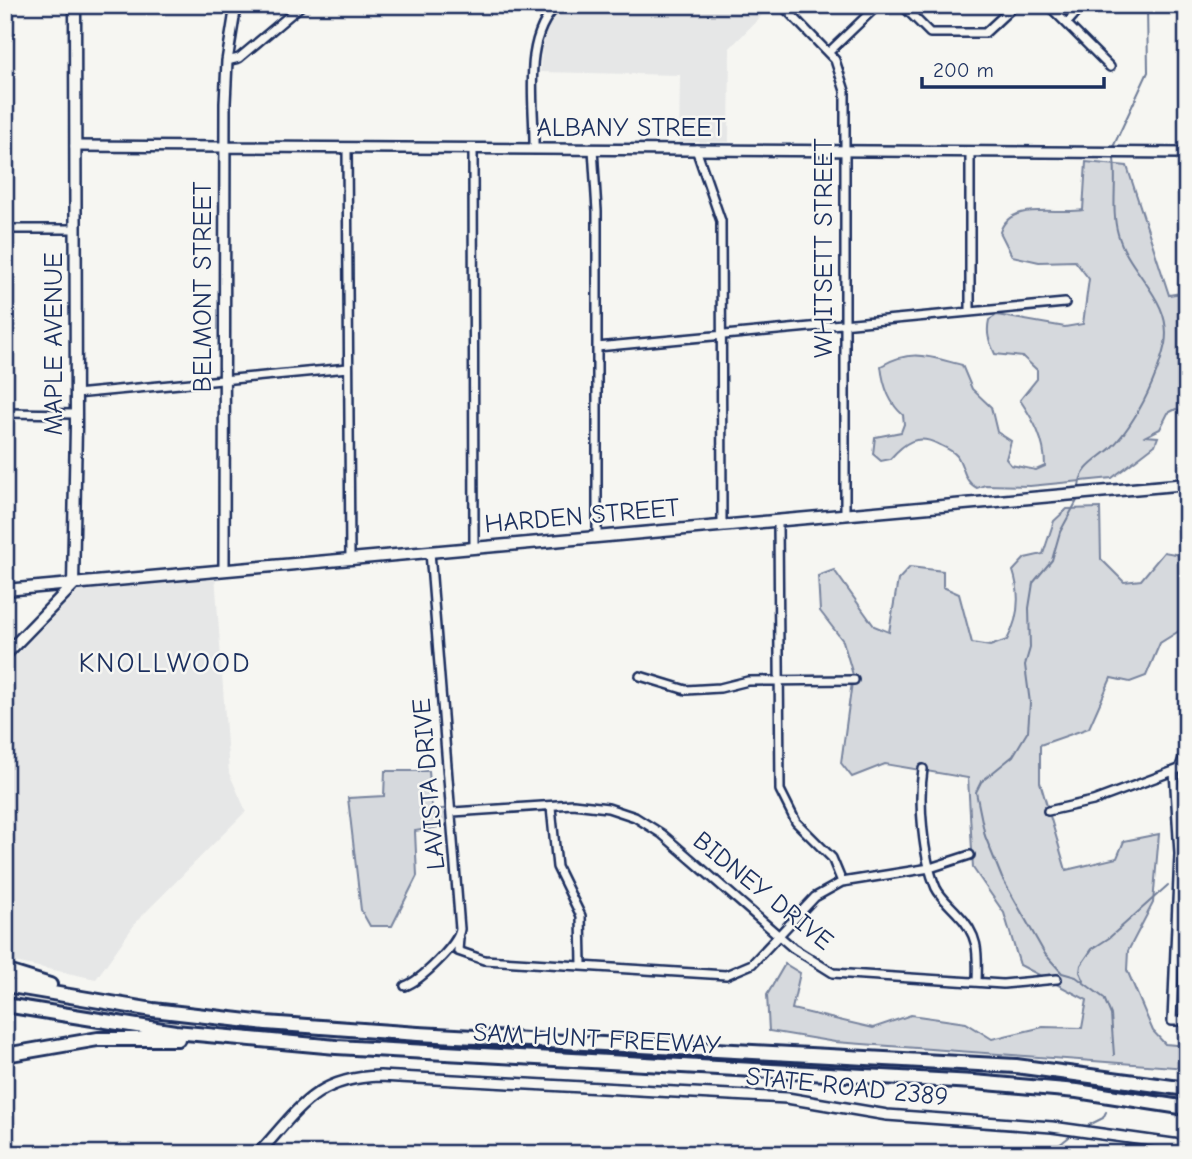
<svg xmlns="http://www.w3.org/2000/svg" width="1192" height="1159" font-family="'Comic Neue',sans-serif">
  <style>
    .built { fill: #e6e7e7 }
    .green { fill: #d6d9dd; stroke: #78849e; stroke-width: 2 }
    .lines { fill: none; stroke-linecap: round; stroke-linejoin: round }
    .stream { stroke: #717e99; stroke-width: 2 }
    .minor-casing { stroke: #1b2f5e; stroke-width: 12 }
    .tertiary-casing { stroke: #1b2f5e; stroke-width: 14 }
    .secondary-casing { stroke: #1b2f5e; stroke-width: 15 }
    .motorway-casing { stroke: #1b2f5e; stroke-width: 18 }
    .minor { stroke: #f6f6f2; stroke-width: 7 }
    .tertiary { stroke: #f6f6f2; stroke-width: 9 }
    .secondary { stroke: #f6f6f2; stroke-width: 10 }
    .motorway { stroke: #f6f6f2; stroke-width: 12 }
    .labels { text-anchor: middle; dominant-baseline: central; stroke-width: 5; stroke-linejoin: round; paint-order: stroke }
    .street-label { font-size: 26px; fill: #1b2f5e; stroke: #f6f6f2 }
    .neighbourhood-label { font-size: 28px; letter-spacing: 2px; fill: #1b2f5e; stroke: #f6f6f2 }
  </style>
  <rect width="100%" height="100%" fill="#f6f6f2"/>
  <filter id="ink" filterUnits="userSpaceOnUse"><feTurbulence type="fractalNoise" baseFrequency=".0143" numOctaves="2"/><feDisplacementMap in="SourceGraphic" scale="14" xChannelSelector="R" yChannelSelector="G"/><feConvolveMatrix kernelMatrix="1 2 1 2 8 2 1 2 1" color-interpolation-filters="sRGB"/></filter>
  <g filter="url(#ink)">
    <path class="built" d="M568,5H772L730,48L729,142H679L680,75L540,72L543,36L555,16Z
      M215,574L229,773L246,811L137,921L96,979L5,960V667L82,587Z"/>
    <path class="green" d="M1086,162L1127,166L1169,295L1187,292V415L1176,409L1168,413L1160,429L1146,436L1158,437L1155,445L1112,478L1030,486L985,485L977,488C963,481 965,468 957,456C952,450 944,447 938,444C917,433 904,443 890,459L881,461L873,454L875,437L901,432L904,424L903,415C889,403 883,384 881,366C911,348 930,357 962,365L972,389L991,407L997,432L1011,441L1006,459L1011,465L1036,470L1045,466C1045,440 1034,421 1020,400L1037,379V370L1023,357L995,354C989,341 986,334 989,320L997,315L1065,327L1083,324L1089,279L1075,261L1039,262L1012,256L1000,232C1010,200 1057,215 1083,210Z
      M1100,508L1101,559L1124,582L1141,580L1164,552L1181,555L1187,595V626L1160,643L1146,676L1130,682L1111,678L1089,728L1040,745V782L1066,870L1117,858L1124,841L1159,834L1153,903L1128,951L1127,970L1153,1031L1165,1044L1187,1046V1068L835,1042L769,1031L767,995L785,964L800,973L792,1009L873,1028L911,1015L966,1023L992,1039L1043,1027L1082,1028L1087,1000L1020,965L1004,913L973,868L968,778L885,764L852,777L841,763L853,675L843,641L820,611L818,576L834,570L874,626L889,632L898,580L910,567L943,571V587L959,594L972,643L990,646L1007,640C1019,618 1021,595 1013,571L1025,558L1043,554L1054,521L1067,509Z
      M385,771H429L432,810L451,808V825L415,831L417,876L392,926H370L361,910L348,798L384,796Z"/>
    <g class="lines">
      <path class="stream" d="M1114,145L1148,72L1147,5
        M1079,488C1080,467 1098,460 1111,448C1119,440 1128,428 1134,418C1147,398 1160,367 1165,344C1173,299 1129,274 1118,234C1111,210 1117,184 1114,159
        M1079,497L1060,532L1052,560L1033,583L1029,608L1030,648L1025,665L1030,703L1028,731L1013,756L981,782L976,792L985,836L1002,878L1045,954L1062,973L1076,977L1104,998L1111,1015L1114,1055
        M1084,981L1080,972L1081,965L1092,949L1109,938L1168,885
        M1085,1127L1103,1118L1106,1112
        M1048,1154L1074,1133"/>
      <defs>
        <path id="minor" d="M782,5L835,60L845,91V514
          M902,5L930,33H985L1015,5
          M1048,5L1110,67
          M1067,23L1083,5
          M829,52L878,5
          M227,61L239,58L302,5
          M534,147C535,103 521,38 558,5
          M347,149L350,558
          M473,149L474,547
          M593,149L597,211V536
          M696,149L721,221L722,525
          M970,151V311
          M5,229H75
          M597,347L1065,303
          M75,394L348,368
          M5,413L75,414
          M778,521L780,790L796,822L832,858L842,882
          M640,676L686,690L720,688L748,681L854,680
          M1180,767L1187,747
          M923,769C918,802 923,858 936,888C941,898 950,905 957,913C979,935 978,952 977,982
          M1174,771L1179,854L1172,1021H1187
          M551,807L557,867L581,916L582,964
          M1048,811L1093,801L1187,766
          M453,812L573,804L608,808L635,817L662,834L793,948L833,973L1003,984L1057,979
          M459,938L458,951L484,960L726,975L752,964L815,897L842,882L930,868L970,855
          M405,986C420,981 459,944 460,929L430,552"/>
        <path id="tertiary" d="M75,146L1187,153
          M224,569L225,103L227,61L236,5
          M258,1154C299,1109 314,1078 380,1076L787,1098L887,1115L1052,1127L1187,1146"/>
        <path id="secondary" d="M5,590L1187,484
          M5,655L73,585L76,426L75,5"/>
        <path id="motorway" d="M5,971L50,985
          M5,985L153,1010L266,1023L418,1034L1016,1066L1187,1089
          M5,1005L175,1032L336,1047L974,1082L1077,1091L1187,1108
          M5,1055L98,1039H178"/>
      </defs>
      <use href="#minor" class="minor-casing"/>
      <use href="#tertiary" class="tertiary-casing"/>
      <use href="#secondary" class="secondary-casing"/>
      <use href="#motorway" class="motorway-casing"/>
      <use href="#minor" class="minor"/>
      <use href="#tertiary" class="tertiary"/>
      <use href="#secondary" class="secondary"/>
      <use href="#motorway" class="motorway"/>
    </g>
  </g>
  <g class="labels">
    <g class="street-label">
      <text x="631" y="128">ALBANY STREET</text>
      <text transform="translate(824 248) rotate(-90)">WHITSETT STREET</text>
      <text transform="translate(203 287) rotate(-90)">BELMONT STREET</text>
      <text transform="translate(54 344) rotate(-90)">MAPLE AVENUE</text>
      <text transform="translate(582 516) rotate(-5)">HARDEN STREET</text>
      <text transform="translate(429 784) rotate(-95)">LAVISTA DRIVE</text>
      <text transform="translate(763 891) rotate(39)">BIDNEY DRIVE</text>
      <text transform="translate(597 1039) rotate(3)">SAM HUNT FREEWAY</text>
      <text transform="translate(847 1087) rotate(6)">STATE ROAD 2389</text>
    </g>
    <g class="neighbourhood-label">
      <text x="165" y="663">KNOLLWOOD</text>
    </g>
  </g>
  <rect width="1192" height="1159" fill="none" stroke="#f6f6f2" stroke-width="28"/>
  <rect x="14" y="14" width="1164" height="1131" fill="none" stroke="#1b2f5e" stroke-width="2.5" filter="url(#ink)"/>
  <path d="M922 77v10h182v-10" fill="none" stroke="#1b2f5e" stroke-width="3.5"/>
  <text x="933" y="77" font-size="21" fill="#1b2f5e" stroke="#f6f6f2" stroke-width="5" paint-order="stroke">200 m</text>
</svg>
